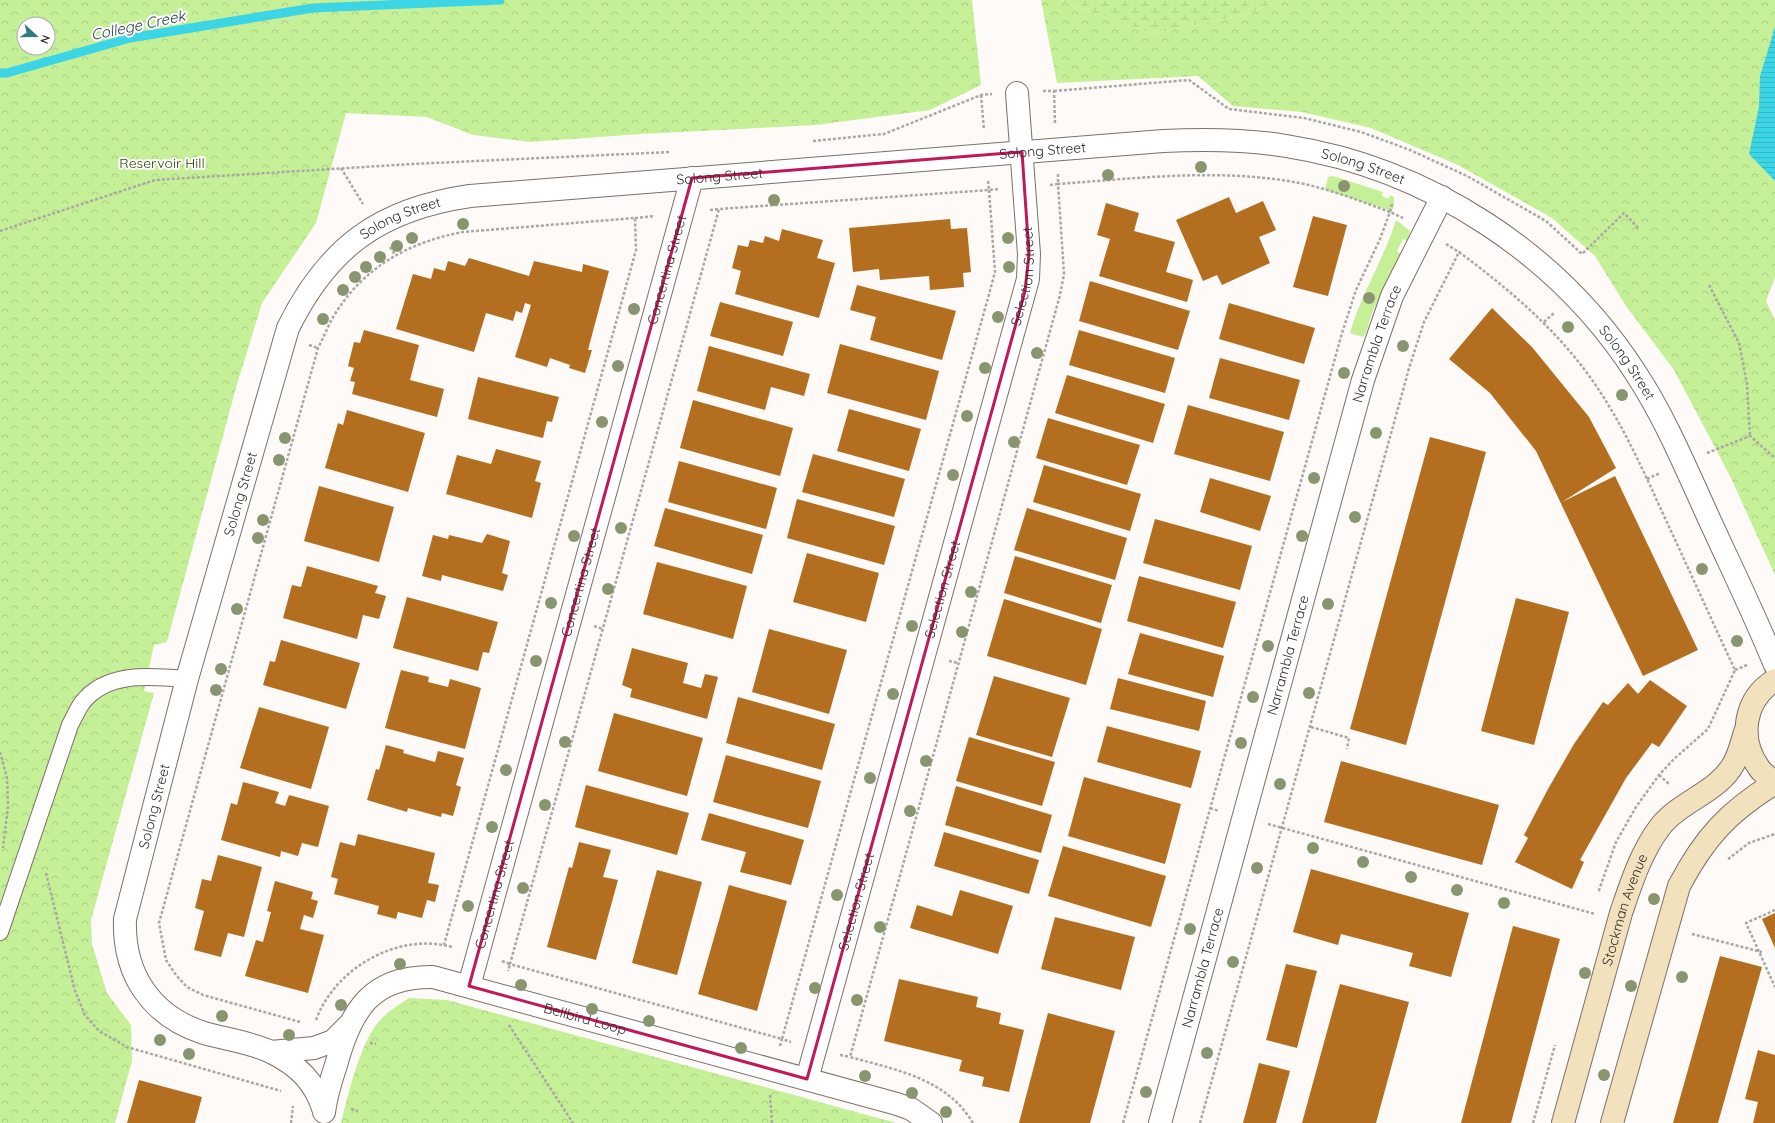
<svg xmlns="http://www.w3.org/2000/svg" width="1775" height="1123" font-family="Quicksand,sans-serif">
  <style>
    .grass { fill: #c5f097 }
    .wetland { fill: url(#wetland-marsh) }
    .park { fill: url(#park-crowns); fill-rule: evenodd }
    .water { fill: url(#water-rules) }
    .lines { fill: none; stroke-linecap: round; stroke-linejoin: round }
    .stream { stroke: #3bd5e5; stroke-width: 9 }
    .building { fill: #b46e20 }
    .lane-casing { stroke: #7e6f68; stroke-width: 18 }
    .street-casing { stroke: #7e6f68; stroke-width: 24 }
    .secondary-casing { stroke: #7e6f68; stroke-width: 24 }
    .path { stroke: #aba7a5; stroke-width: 2.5; stroke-dasharray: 3 2; stroke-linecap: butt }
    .lane { stroke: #fff; stroke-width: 16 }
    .street { stroke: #fff; stroke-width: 22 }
    .secondary { stroke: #f1e2bd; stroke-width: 22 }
    .tree { fill: #899570 }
    .marked { fill: none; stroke: #c2185b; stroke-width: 3; stroke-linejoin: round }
    .labels { text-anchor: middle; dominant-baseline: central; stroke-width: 4; stroke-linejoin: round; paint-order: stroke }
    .street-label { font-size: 14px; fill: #312b28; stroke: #fff }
    .park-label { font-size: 14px; fill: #2a4301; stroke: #fff }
    .water-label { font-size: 15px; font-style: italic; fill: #274043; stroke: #fff }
  </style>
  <defs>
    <pattern id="wetland-marsh" width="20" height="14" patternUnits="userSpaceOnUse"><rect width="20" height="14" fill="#c5f097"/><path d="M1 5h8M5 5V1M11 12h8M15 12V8" fill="none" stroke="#aace82"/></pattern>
    <pattern id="park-crowns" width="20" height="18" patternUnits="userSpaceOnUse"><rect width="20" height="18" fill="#c5f097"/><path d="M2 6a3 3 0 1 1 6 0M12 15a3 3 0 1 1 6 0" fill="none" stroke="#aace82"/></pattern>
    <pattern id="water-rules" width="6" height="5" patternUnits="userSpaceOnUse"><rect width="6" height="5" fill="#3bd5e5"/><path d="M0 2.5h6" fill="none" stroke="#34b7c4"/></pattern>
  </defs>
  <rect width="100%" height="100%" fill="#fdfaf8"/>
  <path class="grass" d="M1333,176L1383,192L1382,196L1388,199L1390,195L1394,197V205L1392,211L1325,190L1328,177Z
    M1396,220L1410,231L1407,241L1403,239L1397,251L1400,253L1372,313L1366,333L1363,337L1350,333C1361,294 1384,259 1396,220Z"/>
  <path class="wetland" d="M1059,0H1282L1248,14L1152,34Z"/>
  <path class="park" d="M0,0H972L981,85L930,110L816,125L641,134L530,142L473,135L427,117L346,113L316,223L262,303L237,384L167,642L154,645L144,691L154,693L91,920L92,944L107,993L131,1025L132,1061L115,1123H0ZM24,24H48V48H24Z
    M1041,0H1059L1152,34L1248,14L1282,0H1775V277L1766,301L1775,320V575L1730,476L1674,370L1626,306L1595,256L1552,218L1458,165L1371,128L1302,112L1233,106L1198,76L1057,83Z
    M409,998L447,1000L896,1123H341C348,1095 361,1038 382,1018C390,1010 400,1004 409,998Z"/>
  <path class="water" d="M1775,27V181L1749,154L1759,107L1760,76Z"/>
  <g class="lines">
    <path class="stream" d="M0,73H7L130,38L313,8L500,0"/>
  </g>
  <path class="building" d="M1229,197L1236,213L1263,201L1276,230L1259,237L1270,263L1222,285L1217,275L1203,281L1176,220Z
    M1106,203L1139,213L1134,231L1175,242L1166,272L1193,280L1187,302L1099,276L1110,239L1097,235Z
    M1313,216L1347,225L1328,296L1293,287Z
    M950,219L951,229L967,228L971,272L963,273L964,287L930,290L929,276L880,280L879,269L853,272L849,228Z
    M782,229L823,240L817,258L835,263L819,318L735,294L741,271L732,268L738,245L748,247L750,240L763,243L765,236L779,241Z
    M469,258L529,276L534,261L582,272L583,264L609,271L588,350H592L585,373L569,368L570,365L550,358L547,367L515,357L531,305L525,303L522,313L516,311L513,321L486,313L474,352L396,329L413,274L431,279L434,268L445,271L448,261L465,266Z
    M1090,281L1190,311L1178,350L1079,321Z
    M857,285L956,311L942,360L870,340L876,317L850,310Z
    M720,302L793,322L783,356L710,336Z
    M1229,303L1315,328L1304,364L1219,339Z
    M1492,308L1532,347L1589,417L1616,468L1562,502L1615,476L1698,650L1643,676L1536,451L1490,393L1449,359Z
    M364,330L419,345L410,380L444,389L437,417L352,394L355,382L350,381L354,368L348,366L354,342L360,343Z
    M1079,330L1175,358L1165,393L1069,365Z
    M840,344L939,371L926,420L827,393Z
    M709,346L810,374L804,396L771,387L765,410L697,391Z
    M1220,358L1300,380L1289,420L1209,398Z
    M1067,375L1165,404L1153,443L1055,413Z
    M478,377L559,397L552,422L547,421L543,438L468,419Z
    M693,400L793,428L780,476L680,448Z
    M1188,405L1284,432L1270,481L1174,454Z
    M849,409L921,429L909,471L837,451Z
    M347,410L425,433L408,492L325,468L338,423L343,425Z
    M1048,418L1140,445L1127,485L1036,458Z
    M1430,437L1486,452L1406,745L1350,729Z
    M496,449L541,461L535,481L541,483L532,518L446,494L457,455L491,464Z
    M813,454L905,479L894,517L802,492Z
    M679,461L777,488L766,529L668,502Z
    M1044,465L1141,494L1130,531L1033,502Z
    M1210,478L1271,496L1260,531L1200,512Z
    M319,486L394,507L379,562L304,541Z
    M797,499L895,526L884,565L787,538Z
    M665,508L763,535L752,574L654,546Z
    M1027,508L1127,538L1115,580L1014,550Z
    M1155,519L1252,546L1240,590L1143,563Z
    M487,534L510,541L502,573L508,575L503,591L442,575L441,581L422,576L433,535L448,539L449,535L482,543Z
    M807,553L879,573L866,622L793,602Z
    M1015,556L1112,585L1101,623L1004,593Z
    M657,562L747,586L733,639L643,614Z
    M307,566L378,586L375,593L386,596L379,619L363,615L357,639L283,618L292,585L301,587Z
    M1139,576L1236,602L1223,648L1127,621Z
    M407,597L498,622L489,653L483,652L478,671L393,648Z
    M1516,598L1569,612L1534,745L1481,731Z
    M1004,599L1102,629L1086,685L987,656Z
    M769,629L847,650L829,714L752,692Z
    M1140,633L1224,656L1213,697L1128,674Z
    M281,640L360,663L346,709L263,685L270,661L275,662Z
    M632,648L688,663L683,683L701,688L705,674L718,677L707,719L630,697L632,689L622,685Z
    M401,670L429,677L428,682L448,687L450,679L481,688L465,749L385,728Z
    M994,676L1070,698L1052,757L976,735Z
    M1118,678L1206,701L1199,731L1110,709Z
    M1650,680L1687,706L1659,747L1652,743L1626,778L1580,860L1584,862L1572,889L1515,862L1528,838L1524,835L1548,789L1574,744L1603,702L1608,705L1628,683L1638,694Z
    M738,697L835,724L822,770L726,743Z
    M259,707L329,727L311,789L240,768Z
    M614,713L703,738L687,796L598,771Z
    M1107,726L1201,751L1191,788L1097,762Z
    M969,737L1055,762L1042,806L956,781Z
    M386,745L404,750L403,753L435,762L438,751L464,758L456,785L461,787L453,816L442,813L441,817L408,808L407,812L367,800L376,769L379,770Z
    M726,755L821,781L808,828L713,802Z
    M1341,761L1499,805L1482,865L1324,822Z
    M1084,777L1181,804L1165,864L1068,836Z
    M243,782L279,792L275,803L285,806L289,795L329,806L318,847L302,843L298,856L281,851L280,857L221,840L231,803L237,805Z
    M586,785L689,813L677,855L575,827Z
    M956,786L1052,815L1041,853L945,825Z
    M709,813L804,840L791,885L740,872L746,852L701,840Z
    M944,832L1039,860L1029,894L934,866Z
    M358,834L435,853L428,883L439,885L435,902L427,900L422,918L398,912L396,919L377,914L379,906L334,894L338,879L331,877L340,842L355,846Z
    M579,842L611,850L603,877L618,880L596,960L547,947L569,867L572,868Z
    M1063,846L1166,876L1151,927L1048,896Z
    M218,855L262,867L244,937L228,933L221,957L194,950L204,911L195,908L202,879L211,881Z
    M1311,869L1469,913L1451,977L1409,966L1413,953L1341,934L1338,945L1293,932Z
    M657,870L702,882L677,975L632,963Z
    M275,881L313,892L311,899L318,901L313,918L304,915L300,929L324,935L308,993L245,976L256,940L263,942L271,912L267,911Z
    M729,885L787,901L757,1011L698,994Z
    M960,890L1013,906L998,954L910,928L917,905L952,916Z
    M1775,913V948L1762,919Z
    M1055,917L1135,937L1121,990L1041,969Z
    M1513,926L1560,939L1511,1123H1461Z
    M1720,956L1762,967L1718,1123H1673Z
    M1286,964L1317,971L1297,1048L1266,1040Z
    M899,979L978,997L976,1007L1001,1013L999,1024L1024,1030L1009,1092L982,1086L984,1077L959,1071L962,1060L884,1041Z
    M1340,984L1409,1002L1376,1123H1302Z
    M1048,1013L1115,1031L1090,1123H1019Z
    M1758,1050L1775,1055V1123H1753L1758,1102L1745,1099Z
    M1259,1063L1290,1071L1276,1123H1243Z
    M139,1080L202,1097L195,1123H127Z"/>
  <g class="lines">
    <defs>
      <path id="lane" d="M0,932L70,725C74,718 77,710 82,703C106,671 152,676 187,679"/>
      <g id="street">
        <path id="s1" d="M469,986L692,178"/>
        <path d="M271,1052L314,1048L333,1041L348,1026"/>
        <path id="s2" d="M807,1079L1028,279L1029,254L1017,93"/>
        <path id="s3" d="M324,1111C315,1082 299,1066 271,1052C253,1043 225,1039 204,1033C151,1016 123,974 125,919L187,679L288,328C328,247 380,209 470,196L1163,141C1204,139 1245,139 1286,146C1428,168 1560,254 1637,375C1665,418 1685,466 1706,512C1729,563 1754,613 1775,665"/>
        <path id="s4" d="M324,1112C326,1096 331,1080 336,1065C351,1010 371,976 433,977L897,1104L911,1109L931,1123"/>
        <path id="s5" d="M1160,1123L1363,380L1392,296L1442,197"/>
      </g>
      <g id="secondary">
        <path d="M1775,680C1744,699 1738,738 1759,768C1763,774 1770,778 1775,783"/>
        <path id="s6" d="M1563,1123L1621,913C1631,884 1641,852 1660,827C1680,801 1719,792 1734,763C1739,754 1742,742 1745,732"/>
        <path d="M1612,1123L1679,886C1704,838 1729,811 1775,783"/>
      </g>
    </defs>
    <use href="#lane" class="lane-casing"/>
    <use href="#street" class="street-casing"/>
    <use href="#secondary" class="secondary-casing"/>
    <path class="path" d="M1043,91H1054L1055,123
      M1054,91L1189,80L1229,109L1304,118L1361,132L1410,150L1467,176L1546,221L1582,254L1624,213L1639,229
      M981,95L984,130
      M813,141L884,134L981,95L992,94
      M341,168L363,204
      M988,181L989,190L999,189
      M1050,185L1058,184V174
      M989,190L995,272L991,287L782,1039L510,964L719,209Z
      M1392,204L1390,212L1403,218
      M710,210L719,209
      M635,218L655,216
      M0,231L155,180L412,164L670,152
      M1446,244L1459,252
      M390,247L395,255
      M1709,285L1739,343L1747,384L1750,436
      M1544,322L1554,313
      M309,345L318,348
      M1707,453L1750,436L1775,458
      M1647,479L1660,473
      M594,626L603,629
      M949,661L958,663
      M1735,670L1747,665
      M1311,727L1349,738L1347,749
      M0,752L7,778L8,806L3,848
      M1659,775L1669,784
      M1210,808L1219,811
      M1268,824L1595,914
      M1728,859L1749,843L1775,834
      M46,873L75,991L85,1015L99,1031L127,1047L281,1091
      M1775,910L1746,923L1775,987
      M1692,934L1762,952
      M502,961L510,964L508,971
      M316,1020C335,968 398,932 452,947
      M300,1022L203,995L187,987L176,975L166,960L159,923L318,348C324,337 328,325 335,314C364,267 409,242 463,232L635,218L636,250L444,945
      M509,1025L573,1123
      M370,1043L376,1044
      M780,1046L782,1039L791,1042
      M840,1055L850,1057
      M770,1095L772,1123
      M351,1109L358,1111
      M291,1123L293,1106
      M973,1123C946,1078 896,1070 850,1057L1060,295L1064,274L1058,184C1141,178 1227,167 1309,185C1337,192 1363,202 1390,212L1380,239L1356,290L1342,333L1123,1123
      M1200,1123L1410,365L1424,322L1459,252C1502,284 1543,318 1577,360C1615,407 1639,461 1664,516C1688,567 1711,619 1735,670L1708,729L1674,759L1659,775L1636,807L1616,842L1598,893
      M1533,1123L1555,1045"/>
    <use href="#lane" class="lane"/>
    <use href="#street" class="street"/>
    <use href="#secondary" class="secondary"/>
  </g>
  <g class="tree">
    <circle cx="1201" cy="167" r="6"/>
    <circle cx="1108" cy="175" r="6"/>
    <circle cx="1344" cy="186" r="6"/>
    <circle cx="774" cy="200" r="6"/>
    <circle cx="463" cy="224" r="6"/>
    <circle cx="412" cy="238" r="6"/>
    <circle cx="1008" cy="238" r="6"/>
    <circle cx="397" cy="246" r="6"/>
    <circle cx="380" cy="257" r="6"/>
    <circle cx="366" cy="267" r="6"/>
    <circle cx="1009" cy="267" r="6"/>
    <circle cx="355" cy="277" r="6"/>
    <circle cx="343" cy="290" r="6"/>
    <circle cx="1369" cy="298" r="6"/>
    <circle cx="634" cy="309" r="6"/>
    <circle cx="998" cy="317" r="6"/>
    <circle cx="323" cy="319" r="6"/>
    <circle cx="1568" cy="327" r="6"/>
    <circle cx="1403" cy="346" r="6"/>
    <circle cx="1037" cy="353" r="6"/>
    <circle cx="618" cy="366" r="6"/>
    <circle cx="985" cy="368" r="6"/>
    <circle cx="1344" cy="373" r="6"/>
    <circle cx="1622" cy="395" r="6"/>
    <circle cx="967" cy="416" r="6"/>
    <circle cx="602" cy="422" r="6"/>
    <circle cx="1376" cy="433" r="6"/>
    <circle cx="285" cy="438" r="6"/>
    <circle cx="1014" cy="442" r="6"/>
    <circle cx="279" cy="460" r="6"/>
    <circle cx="953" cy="475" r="6"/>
    <circle cx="1314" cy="478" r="6"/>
    <circle cx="1355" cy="517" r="6"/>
    <circle cx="263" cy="520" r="6"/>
    <circle cx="621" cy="528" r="6"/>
    <circle cx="574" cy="536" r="6"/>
    <circle cx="1302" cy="536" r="6"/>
    <circle cx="258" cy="538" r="6"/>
    <circle cx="1702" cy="569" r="6"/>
    <circle cx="608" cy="589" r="6"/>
    <circle cx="971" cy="592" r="6"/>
    <circle cx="551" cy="603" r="6"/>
    <circle cx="1328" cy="604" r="6"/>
    <circle cx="237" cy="609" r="6"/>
    <circle cx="912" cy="626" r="6"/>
    <circle cx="962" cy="632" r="6"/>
    <circle cx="1737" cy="641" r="6"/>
    <circle cx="1268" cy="646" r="6"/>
    <circle cx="536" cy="661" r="6"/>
    <circle cx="221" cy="669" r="6"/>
    <circle cx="216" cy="690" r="6"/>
    <circle cx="1309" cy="693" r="6"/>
    <circle cx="893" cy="694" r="6"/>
    <circle cx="1253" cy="697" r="6"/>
    <circle cx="565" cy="742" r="6"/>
    <circle cx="1241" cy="743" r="6"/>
    <circle cx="926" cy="761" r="6"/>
    <circle cx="506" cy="770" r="6"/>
    <circle cx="870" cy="778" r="6"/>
    <circle cx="1280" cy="784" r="6"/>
    <circle cx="545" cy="805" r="6"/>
    <circle cx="910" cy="811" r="6"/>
    <circle cx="492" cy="827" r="6"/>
    <circle cx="1313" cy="848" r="6"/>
    <circle cx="1363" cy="862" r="6"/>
    <circle cx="1257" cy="868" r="6"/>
    <circle cx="1411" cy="877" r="6"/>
    <circle cx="523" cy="888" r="6"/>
    <circle cx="1457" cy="890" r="6"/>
    <circle cx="837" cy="895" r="6"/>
    <circle cx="1654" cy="899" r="6"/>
    <circle cx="1504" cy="903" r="6"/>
    <circle cx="468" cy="906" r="6"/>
    <circle cx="880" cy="927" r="6"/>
    <circle cx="1190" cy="929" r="6"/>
    <circle cx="1233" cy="962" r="6"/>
    <circle cx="400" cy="964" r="6"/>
    <circle cx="1585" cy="973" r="6"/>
    <circle cx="1682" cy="977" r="6"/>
    <circle cx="521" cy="985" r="6"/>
    <circle cx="1631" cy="986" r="6"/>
    <circle cx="815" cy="988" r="6"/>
    <circle cx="857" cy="1000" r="6"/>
    <circle cx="341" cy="1005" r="6"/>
    <circle cx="592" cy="1009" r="6"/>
    <circle cx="222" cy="1016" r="6"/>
    <circle cx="649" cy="1021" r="6"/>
    <circle cx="289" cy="1035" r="6"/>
    <circle cx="160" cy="1040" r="6"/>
    <circle cx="741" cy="1048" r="6"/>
    <circle cx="1207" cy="1053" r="6"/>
    <circle cx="189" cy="1054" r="6"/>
    <circle cx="1604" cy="1075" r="6"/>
    <circle cx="865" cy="1076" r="6"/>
    <circle cx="1146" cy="1092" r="6"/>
    <circle cx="912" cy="1093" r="6"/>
    <circle cx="946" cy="1112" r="6"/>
  </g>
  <path class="marked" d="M1022,152L1029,254L1025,291L807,1079L469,986L692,178Z"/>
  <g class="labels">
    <g class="street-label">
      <text stroke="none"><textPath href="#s3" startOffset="1725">Solong Street</textPath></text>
      <text stroke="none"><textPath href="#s3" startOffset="2049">Solong Street</textPath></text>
      <text stroke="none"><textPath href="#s3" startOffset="1401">Solong Street</textPath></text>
      <text stroke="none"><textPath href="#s3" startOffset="1077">Solong Street</textPath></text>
      <text stroke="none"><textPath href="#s1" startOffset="743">Concertina Street</textPath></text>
      <text stroke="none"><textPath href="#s2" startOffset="832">Selection Street</textPath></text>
      <text stroke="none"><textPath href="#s5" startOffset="809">Narrambla Terrace</textPath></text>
      <text stroke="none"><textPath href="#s3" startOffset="2385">Solong Street</textPath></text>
      <text stroke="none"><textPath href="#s3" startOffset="742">Solong Street</textPath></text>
      <text stroke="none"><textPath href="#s1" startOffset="419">Concertina Street</textPath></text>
      <text stroke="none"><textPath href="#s2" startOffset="508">Selection Street</textPath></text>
      <text stroke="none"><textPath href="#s5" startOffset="485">Narrambla Terrace</textPath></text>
      <text stroke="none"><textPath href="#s3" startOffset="418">Solong Street</textPath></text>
      <text stroke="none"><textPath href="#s1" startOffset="95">Concertina Street</textPath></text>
      <text stroke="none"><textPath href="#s2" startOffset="184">Selection Street</textPath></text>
      <text stroke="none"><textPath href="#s6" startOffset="222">Stockman Avenue</textPath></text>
      <text stroke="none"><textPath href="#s5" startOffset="161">Narrambla Terrace</textPath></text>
      <text stroke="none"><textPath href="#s4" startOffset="351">Bellbird Loop</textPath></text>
    </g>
    <g class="park-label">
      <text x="162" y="163">Reservoir Hill</text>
    </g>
    <g class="water-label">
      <text transform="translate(138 25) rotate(-12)">College Creek</text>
    </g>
  </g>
  <g transform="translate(36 36) rotate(111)"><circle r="19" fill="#ffffff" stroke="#adaaa9"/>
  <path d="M0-3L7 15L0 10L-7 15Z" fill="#317a7d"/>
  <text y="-6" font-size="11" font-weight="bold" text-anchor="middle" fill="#312b28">N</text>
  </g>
</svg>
